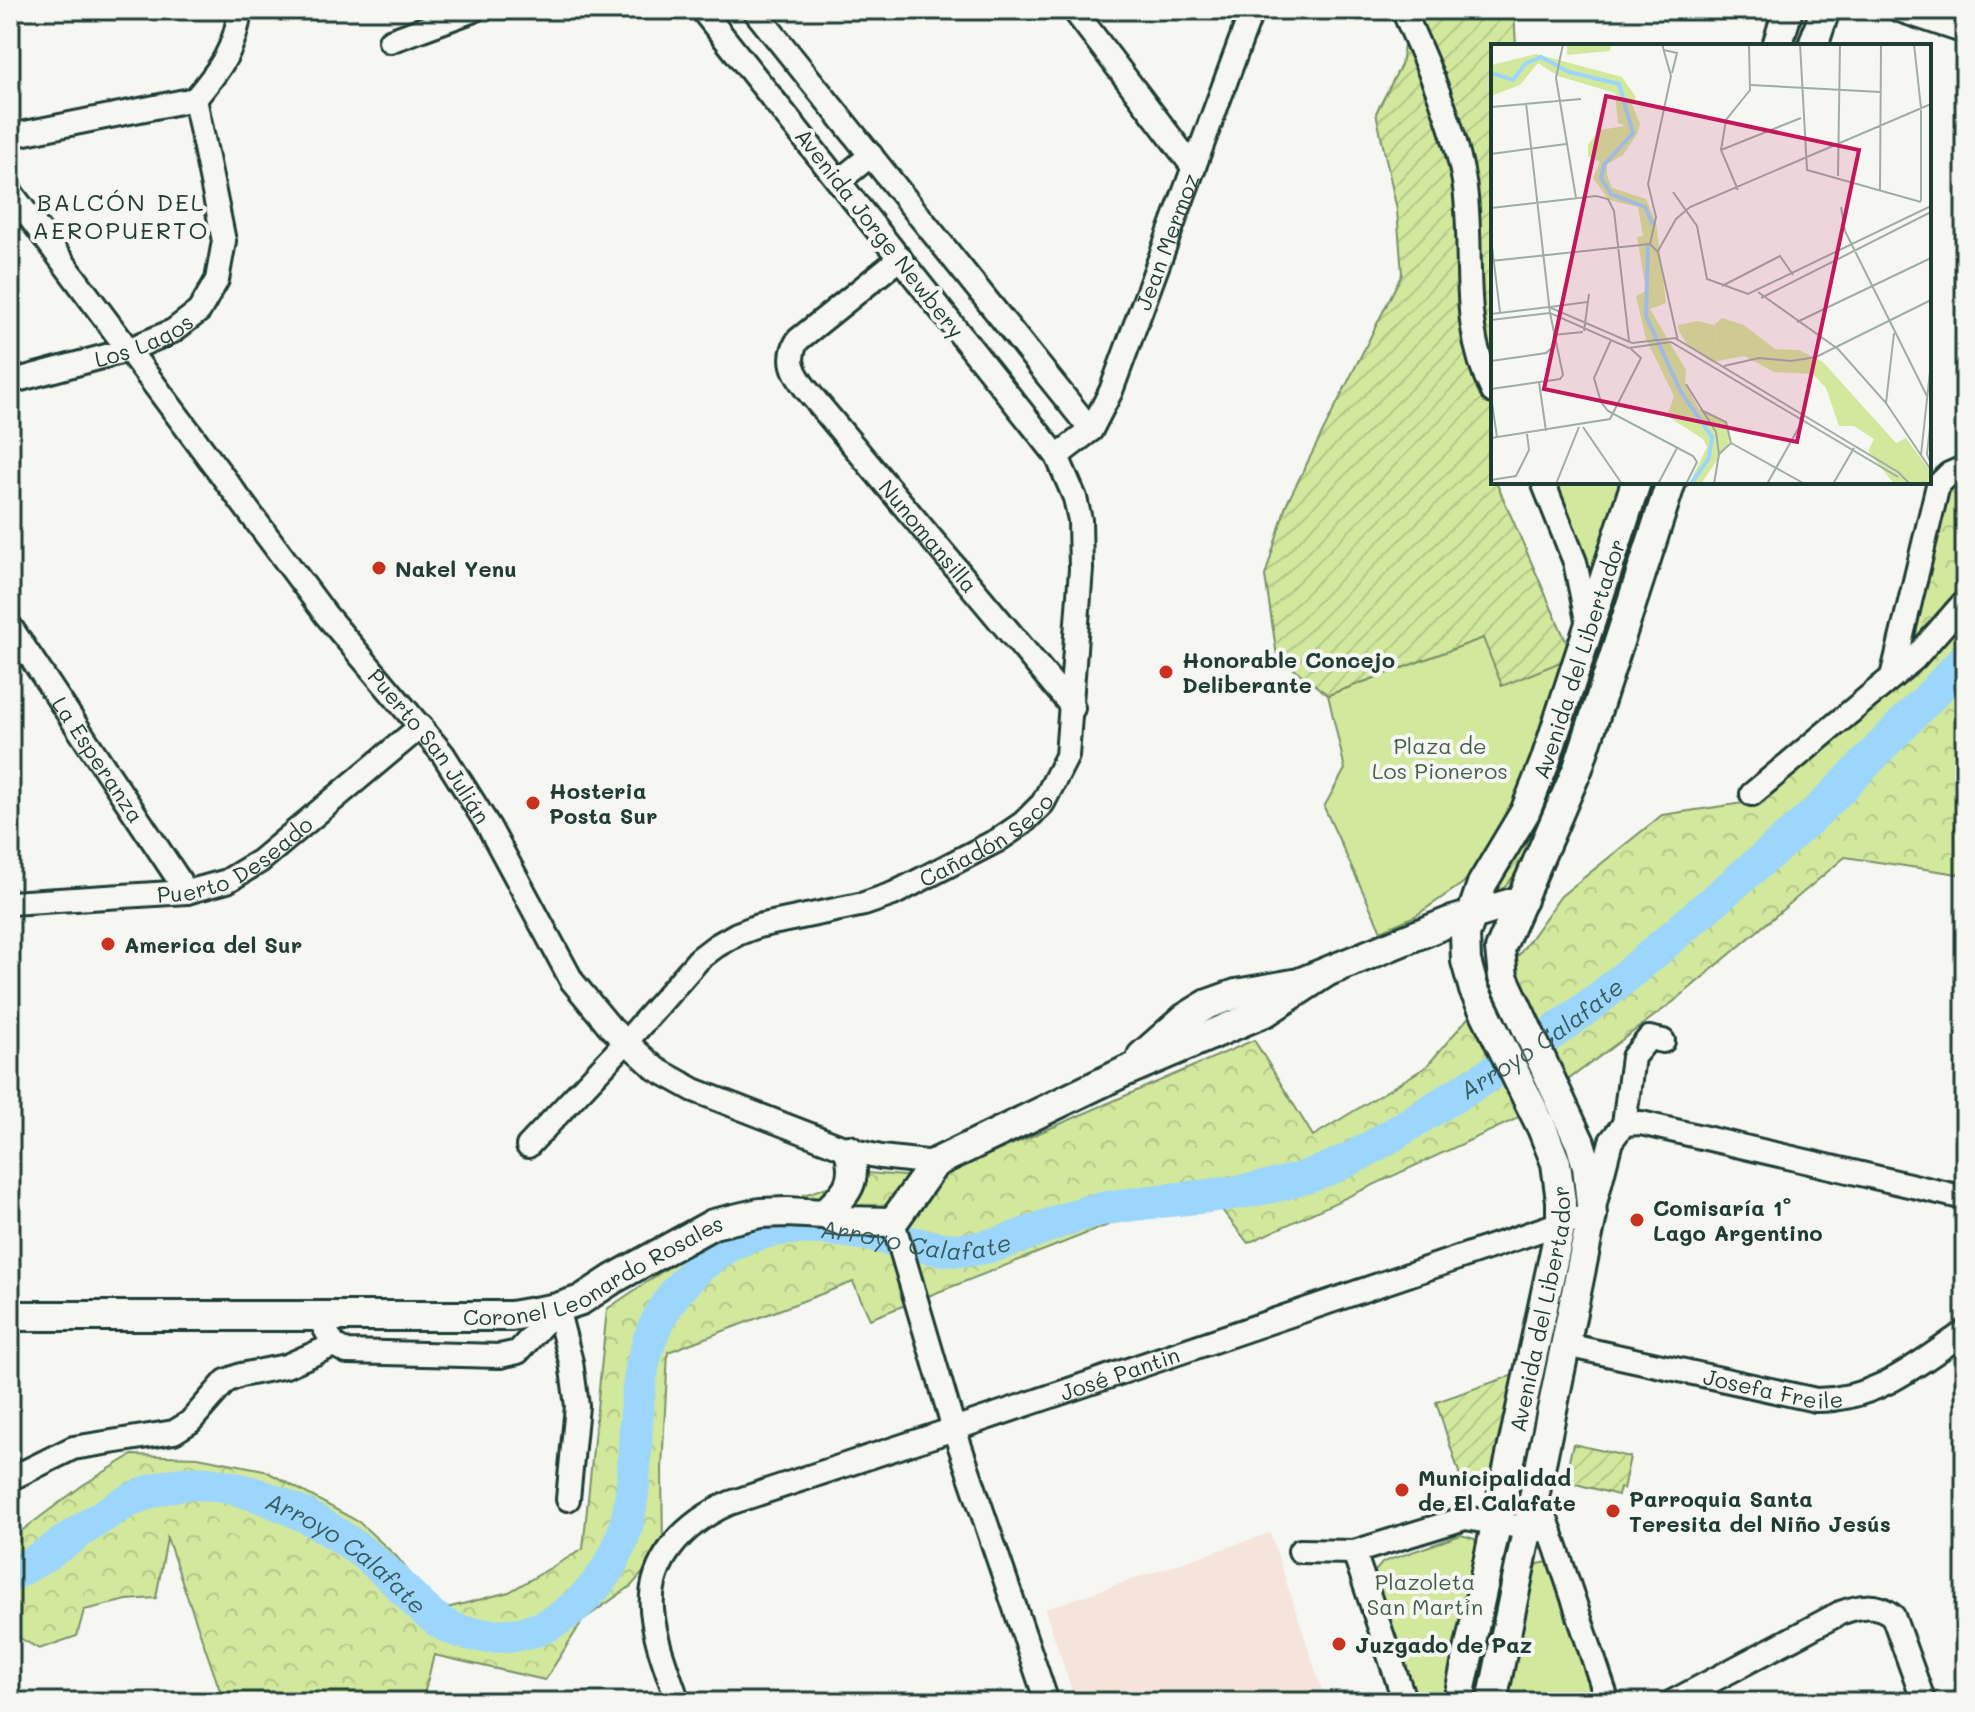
<svg xmlns="http://www.w3.org/2000/svg" width="1975" height="1712" font-family="Mali,sans-serif">
  <style>
    .built { fill: #f4e4da }
    .green { fill: #d2e89d; stroke: #789268; stroke-width: 2 }
    .forest { fill: url(#forest-crowns); stroke: #789268; stroke-width: 2 }
    .garden { fill: url(#garden-furrows); stroke: #789268; stroke-width: 2 }
    .lines { fill: none; stroke-linecap: round; stroke-linejoin: round }
    .river { stroke: #9cd6fc; stroke-width: 34 }
    .minor-casing { stroke: #1f3d34; stroke-width: 28 }
    .major-casing { stroke: #1f3d34; stroke-width: 34 }
    .minor { stroke: #f6f6f2; stroke-width: 22 }
    .major { stroke: #f6f6f2; stroke-width: 28 }
    .poi-dot { fill: #c8321e; stroke: #f6f6f2; stroke-width: 3 }
    .labels { text-anchor: middle; dominant-baseline: central; stroke-width: 8; stroke-linejoin: round; paint-order: stroke }
    .street-label { font-size: 22px; fill: #1f3d34; stroke: #f6f6f2 }
    .poi-label { font-size: 22px; font-weight: bold; fill: #1f3d34; stroke: #f6f6f2; text-anchor: start }
    .park-label { font-size: 22px; fill: #435f49; stroke: #f6f6f2 }
    .neighbourhood-label { font-size: 24px; letter-spacing: 2px; fill: #1f3d34; stroke: #f6f6f2 }
    .water-label { font-size: 24px; font-style: italic; fill: #385c5c; stroke: #f6f6f2 }
    .inset-river { fill: none; stroke: #9cd6fc; stroke-width: 4 }
    .inset-road { fill: none; stroke: #a0aca6; stroke-width: 2 }
    .view { fill: #c2185b; fill-opacity: 0.15; stroke: #c2185b; stroke-width: 4 }
    .inset-edge { fill: none; stroke: #1f3d34; stroke-width: 4 }
  </style>
  <defs>
    <pattern id="forest-crowns" width="20" height="18" patternUnits="userSpaceOnUse" patternTransform="scale(2)"><rect width="20" height="18" fill="#d2e89d"/><path d="M2 6a3 3 0 1 1 6 0M12 15a3 3 0 1 1 6 0" fill="none" stroke="#b4c888"/></pattern>
    <pattern id="garden-furrows" width="10" height="10" patternUnits="userSpaceOnUse" patternTransform="scale(2)"><rect width="10" height="10" fill="#d2e89d"/><path d="M-1 1l2-2M0 10L10 0M9 11l2-2" fill="none" stroke="#b4c888"/></pattern>
  </defs>
  <rect width="100%" height="100%" fill="#f6f6f2"/>
  <filter id="ink" filterUnits="userSpaceOnUse"><feTurbulence type="fractalNoise" baseFrequency=".0125" numOctaves="2"/><feDisplacementMap in="SourceGraphic" scale="16" xChannelSelector="R" yChannelSelector="G"/><feConvolveMatrix kernelMatrix="1 2 1 2 8 2 1 2 1" color-interpolation-filters="sRGB"/></filter>
  <g filter="url(#ink)">
    <path class="built" d="M1270,1533L1326,1702H1076L1045,1609Z"/>
    <path class="green" d="M1553,482H1624L1589,589L1574,529Z
      M1483,638L1573,657L1505,837L1463,883L1415,916L1381,931L1324,807L1345,769L1328,695Z
      M1461,1535L1475,1539L1477,1549L1445,1702H1418L1377,1584L1375,1571L1383,1562Z
      M1548,1562L1551,1565L1599,1702H1504L1533,1573L1538,1564Z"/>
    <path class="forest" d="M1965,481V875L1845,857L1677,999L1514,1120L1248,1243L1204,1187L870,1319L853,1282L668,1352L662,1469L663,1550L631,1586L583,1620L545,1680L434,1655L422,1702H224L167,1538L156,1598L127,1600L84,1610L77,1636L39,1649L13,1634L10,1635V1533L16,1535L83,1485L132,1455L198,1457L264,1470L359,1522L397,1557L439,1610L509,1592L583,1549L607,1309L745,1215L868,1173L904,1176L993,1153L1254,1040L1313,1136L1426,1067L1503,977L1561,896L1662,815L1750,802L1897,678L1944,491Z"/>
    <path class="garden" d="M1409,10H1514L1516,46H1493V439L1488,463L1493,482H1496L1573,657L1502,686L1483,638L1328,695L1277,656L1265,576L1286,505L1402,274L1397,210L1376,113L1401,65Z
      M1648,482H1663C1644,542 1541,885 1492,895Z
      M1513,1375L1493,1469L1480,1485L1465,1491L1436,1402Z
      M1573,1444L1630,1457L1623,1489L1620,1488L1618,1495L1576,1484L1569,1479L1567,1469Z"/>
    <g class="lines">
      <path class="river" id="s1" d="M10,1575C64,1550 115,1495 174,1485C241,1474 329,1523 378,1565C401,1583 418,1609 443,1624C467,1638 501,1638 528,1632C549,1628 565,1615 581,1601C660,1528 619,1432 649,1342C660,1307 686,1275 716,1254C769,1215 836,1227 897,1240C921,1245 946,1252 971,1249C1017,1244 1057,1217 1102,1209C1176,1195 1252,1199 1323,1171C1366,1154 1404,1127 1443,1103C1493,1073 1542,1042 1589,1006C1635,971 1678,931 1723,893C1751,869 1780,845 1808,820C1839,792 1867,761 1896,731C1919,707 1944,684 1965,658"/>
      <defs>
        <g id="minor">
          <path d="M754,10L1091,430"/>
          <path d="M1074,10L1194,168"/>
          <path d="M1403,10C1428,66 1456,127 1465,188C1474,258 1459,327 1493,392"/>
          <path d="M1899,10L1965,32"/>
          <path d="M390,41L474,10"/>
          <path d="M10,136L195,99"/>
          <path d="M839,181L871,155"/>
          <path id="s2" d="M10,191L326,615L443,754L489,827L572,981L611,1028L656,1069L694,1090L849,1150L881,1157L935,1163"/>
          <path id="s3" d="M900,258L798,340C786,359 794,373 806,389L1073,708"/>
          <path id="s4" d="M10,382L128,350L173,331L199,311L217,280L224,241L195,99C220,69 235,50 240,10"/>
          <path id="s5" d="M1057,456L1091,430L1111,391L1252,10"/>
          <path d="M1543,482L1575,562L1588,625"/>
          <path id="s6" d="M10,626L187,892"/>
          <path d="M1892,677L1938,485L1949,474L1965,467"/>
          <path d="M1752,794L1914,659L1965,601"/>
          <path id="s7" d="M10,903L187,892L227,881L260,861L421,726"/>
          <path d="M1624,1124L1633,1057L1649,1038L1663,1041"/>
          <path id="s8" d="M528,1146L626,1042L699,959L716,946L737,934L758,926L864,904L893,894L998,840L1023,823L1043,803L1067,756L1081,569L1080,520L1075,498L1057,456L702,10"/>
          <path d="M893,1222L954,1429L1047,1702"/>
          <path d="M557,1308L571,1362L577,1406L568,1499"/>
          <path d="M318,1316L334,1345L347,1352L500,1356L518,1352L557,1308"/>
          <path id="s9" d="M1566,1345L1816,1400C1877,1400 1917,1364 1965,1332"/>
          <path d="M10,1479L73,1448L174,1432L190,1422L226,1381L241,1375L286,1366L334,1345"/>
          <path d="M1547,1521L1608,1702"/>
          <path d="M1300,1551L1354,1552L1465,1518L1551,1532"/>
          <path d="M1354,1552L1405,1702"/>
          <path id="s10" d="M678,1702C669,1675 657,1647 653,1618C644,1564 684,1523 730,1503L954,1429L1561,1223L1592,1215L1611,1141L1624,1124L1641,1123L1965,1198"/>
          <path d="M1672,1702L1840,1613C1859,1606 1876,1602 1893,1616L1924,1702"/>
        </g>
        <g id="major">
          <path d="M1777,46L1788,10"/>
          <path d="M1813,46L1825,10"/>
          <path d="M1142,1056L1185,1018L1208,1004L1236,994L1299,983L1449,922L1522,900"/>
          <path d="M824,1214C847,1193 858,1182 849,1150"/>
          <path id="s11" d="M10,1316H511L557,1308L581,1300L613,1279L713,1224L760,1213L787,1212L824,1214L843,1221L893,1222L935,1163L1124,1072L1267,1011L1325,973"/>
          <path id="s12" d="M1458,1702L1561,1223V1201L1556,1163L1542,1128L1474,990L1466,961L1465,935L1482,884L1525,812L1545,762L1636,482"/>
          <path d="M1492,1702L1592,1215L1587,1166L1580,1143L1503,977L1500,949L1578,768L1671,482"/>
        </g>
      </defs>
      <use href="#minor" class="minor-casing"/>
      <use href="#major" class="major-casing"/>
      <use href="#minor" class="minor"/>
      <use href="#major" class="major"/>
    </g>
  </g>
  <g class="poi-dot">
    <circle cx="379" cy="568" r="8"/>
    <circle cx="1166" cy="672" r="8"/>
    <circle cx="533" cy="803" r="8"/>
    <circle cx="108" cy="944" r="8"/>
    <circle cx="1637" cy="1220" r="8"/>
    <circle cx="1402" cy="1490" r="8"/>
    <circle cx="1613" cy="1511" r="8"/>
    <circle cx="1339" cy="1644" r="8"/>
  </g>
  <g class="labels">
    <g class="street-label">
      <text transform="translate(880 233) rotate(52)">Avenida Jorge Newbery</text>
      <text stroke="none"><textPath href="#s5" startOffset="246">Jean Mermoz</textPath></text>
      <text stroke="none"><textPath href="#s4" startOffset="140">Los Lagos</textPath></text>
      <text stroke="none"><textPath href="#s3" startOffset="376">Nunomansilla</textPath></text>
      <text stroke="none"><textPath href="#s12" startOffset="1098">Avenida del Libertador</textPath></text>
      <text stroke="none"><textPath href="#s2" startOffset="696">Puerto San Julián</textPath></text>
      <text stroke="none"><textPath href="#s6" startOffset="160">La Esperanza</textPath></text>
      <text stroke="none"><textPath href="#s8" startOffset="568">Cañadón Seco</textPath></text>
      <text stroke="none"><textPath href="#s7" startOffset="234">Puerto Deseado</textPath></text>
      <text stroke="none"><textPath href="#s11" startOffset="594">Coronel Leonardo Rosales</textPath></text>
      <text stroke="none"><textPath href="#s12" startOffset="402">Avenida del Libertador</textPath></text>
      <text stroke="none"><textPath href="#s10" startOffset="648">José Pantin</textPath></text>
      <text stroke="none"><textPath href="#s9" startOffset="212">Josefa Freile</textPath></text>
    </g>
    <g class="poi-label">
      <text x="395" y="568">Nakel Yenu</text>
      <text x="1182" y="659">Honorable Concejo<tspan x="1182" dy="25">Deliberante</tspan></text>
      <text x="549" y="790">Hosteria<tspan x="549" dy="25">Posta Sur</tspan></text>
      <text x="124" y="944">America del Sur</text>
      <text x="1653" y="1207">Comisaría 1°<tspan x="1653" dy="25">Lago Argentino</tspan></text>
      <text x="1418" y="1477">Municipalidad<tspan x="1418" dy="25">de El Calafate</tspan></text>
      <text x="1629" y="1498">Parroquia Santa<tspan x="1629" dy="25">Teresita del Niño Jesús</tspan></text>
      <text x="1355" y="1644">Juzgado de Paz</text>
    </g>
    <g class="park-label">
      <text x="1440" y="745">Plaza de<tspan x="1440" dy="25">Los Pioneros</tspan></text>
      <text x="1425" y="1581">Plazoleta<tspan x="1425" dy="25">San Martín</tspan></text>
    </g>
    <g class="neighbourhood-label">
      <text x="121" y="201">BALCÓN DEL<tspan x="121" dy="28">AEROPUERTO</tspan></text>
    </g>
    <g class="water-label">
      <text stroke="none"><textPath href="#s1" startOffset="1918">Arroyo Calafate</textPath></text>
      <text stroke="none"><textPath href="#s1" startOffset="1244">Arroyo Calafate</textPath></text>
      <text stroke="none"><textPath href="#s1" startOffset="380">Arroyo Calafate</textPath></text>
    </g>
  </g>
  <g transform="translate(1491 44)">
    <rect width="440" height="440" fill="#f6f6f2"/>
    <path d="M76,0H120L119,7L76,11ZM207,277L223,281L227,306L221,318L197,302L188,287L187,281Z" fill="#d2e89d"/>
    <path d="M45,10L131,33L145,53L141,60L149,80L146,90L132,111L116,120V131L121,144L155,155L165,178L175,259L159,265L195,326L194,340L208,365L234,378L239,397L210,440H198L216,403L212,395L176,372L183,352L155,295L145,252L155,247L146,193L152,192L147,163L118,156L102,134L109,118L97,112V101L108,86L134,82L127,79L124,49L67,32L47,19L29,41L0,52V21Z" fill="#d2e89d"/>
    <path d="M231,274L253,281L284,305L308,306L332,318L405,399L415,394L440,428V440H403L377,407L383,395L363,382H348L335,344L322,330L283,328L253,312L221,318L219,307L227,305L223,281Z" fill="#d2e89d"/>
    <path class="inset-river" d="M0,29L22,36L34,20L50,13L78,28L128,40L142,89L113,121L110,134L120,150L154,163L162,181M157,199L155,272L190,348L221,393L218,414L200,440"/>
    <path class="inset-road" d="M72,0L65,34L85,154M171,0L180,32L157,140L165,173L159,200L167,208L187,297M309,0L316,126L430,158M423,0L430,64V157M173,6L186,9L181,29M260,41L389,48M0,63L90,55M230,106L310,74M0,110L75,100M347,132L349,0M247,146L230,106L235,76L259,46L258,0M389,147L390,0M182,148L206,182L216,235L257,250L440,162M350,163L354,187L436,352M0,164L105,152L117,155L123,167L138,297M0,194L9,268M167,207L185,175L199,163L440,60M0,217L159,200M231,242L289,212L302,231M267,248L347,305L395,359L440,426M270,254L440,168M59,263L96,258M0,270L58,263L141,299L184,294L407,428L419,440M0,276L59,269L138,304L180,298L407,433M306,278L440,214M93,287L98,250M62,291L92,288M120,296L103,334L110,358L117,367L202,412L206,418L195,440M0,317L55,309L64,301M233,322L268,314L300,317L325,313L440,256M48,338L55,387M195,340L225,388L228,410M0,345L69,335L72,331L59,269L35,59M0,352L6,393M395,359L403,289M210,366L235,378L240,399M440,374L436,410L440,420M92,383L131,440M0,394L119,375L150,314L140,305M240,399L314,440M430,411L440,318M0,436L25,432L38,406L36,390M65,440L88,383M167,440L186,404M223,440L228,410L240,399M276,440L312,376M342,440L363,404"/>
    <path class="view" d="M115,52L368,106L306,398L53,345Z"/>
    <rect width="440" height="440" class="inset-edge"/>
  </g>
  <rect width="1975" height="1712" fill="none" stroke="#f6f6f2" stroke-width="40"/>
  <rect x="20" y="20" width="1935" height="1672" fill="none" stroke="#1f3d34" stroke-width="3" filter="url(#ink)"/>
</svg>
